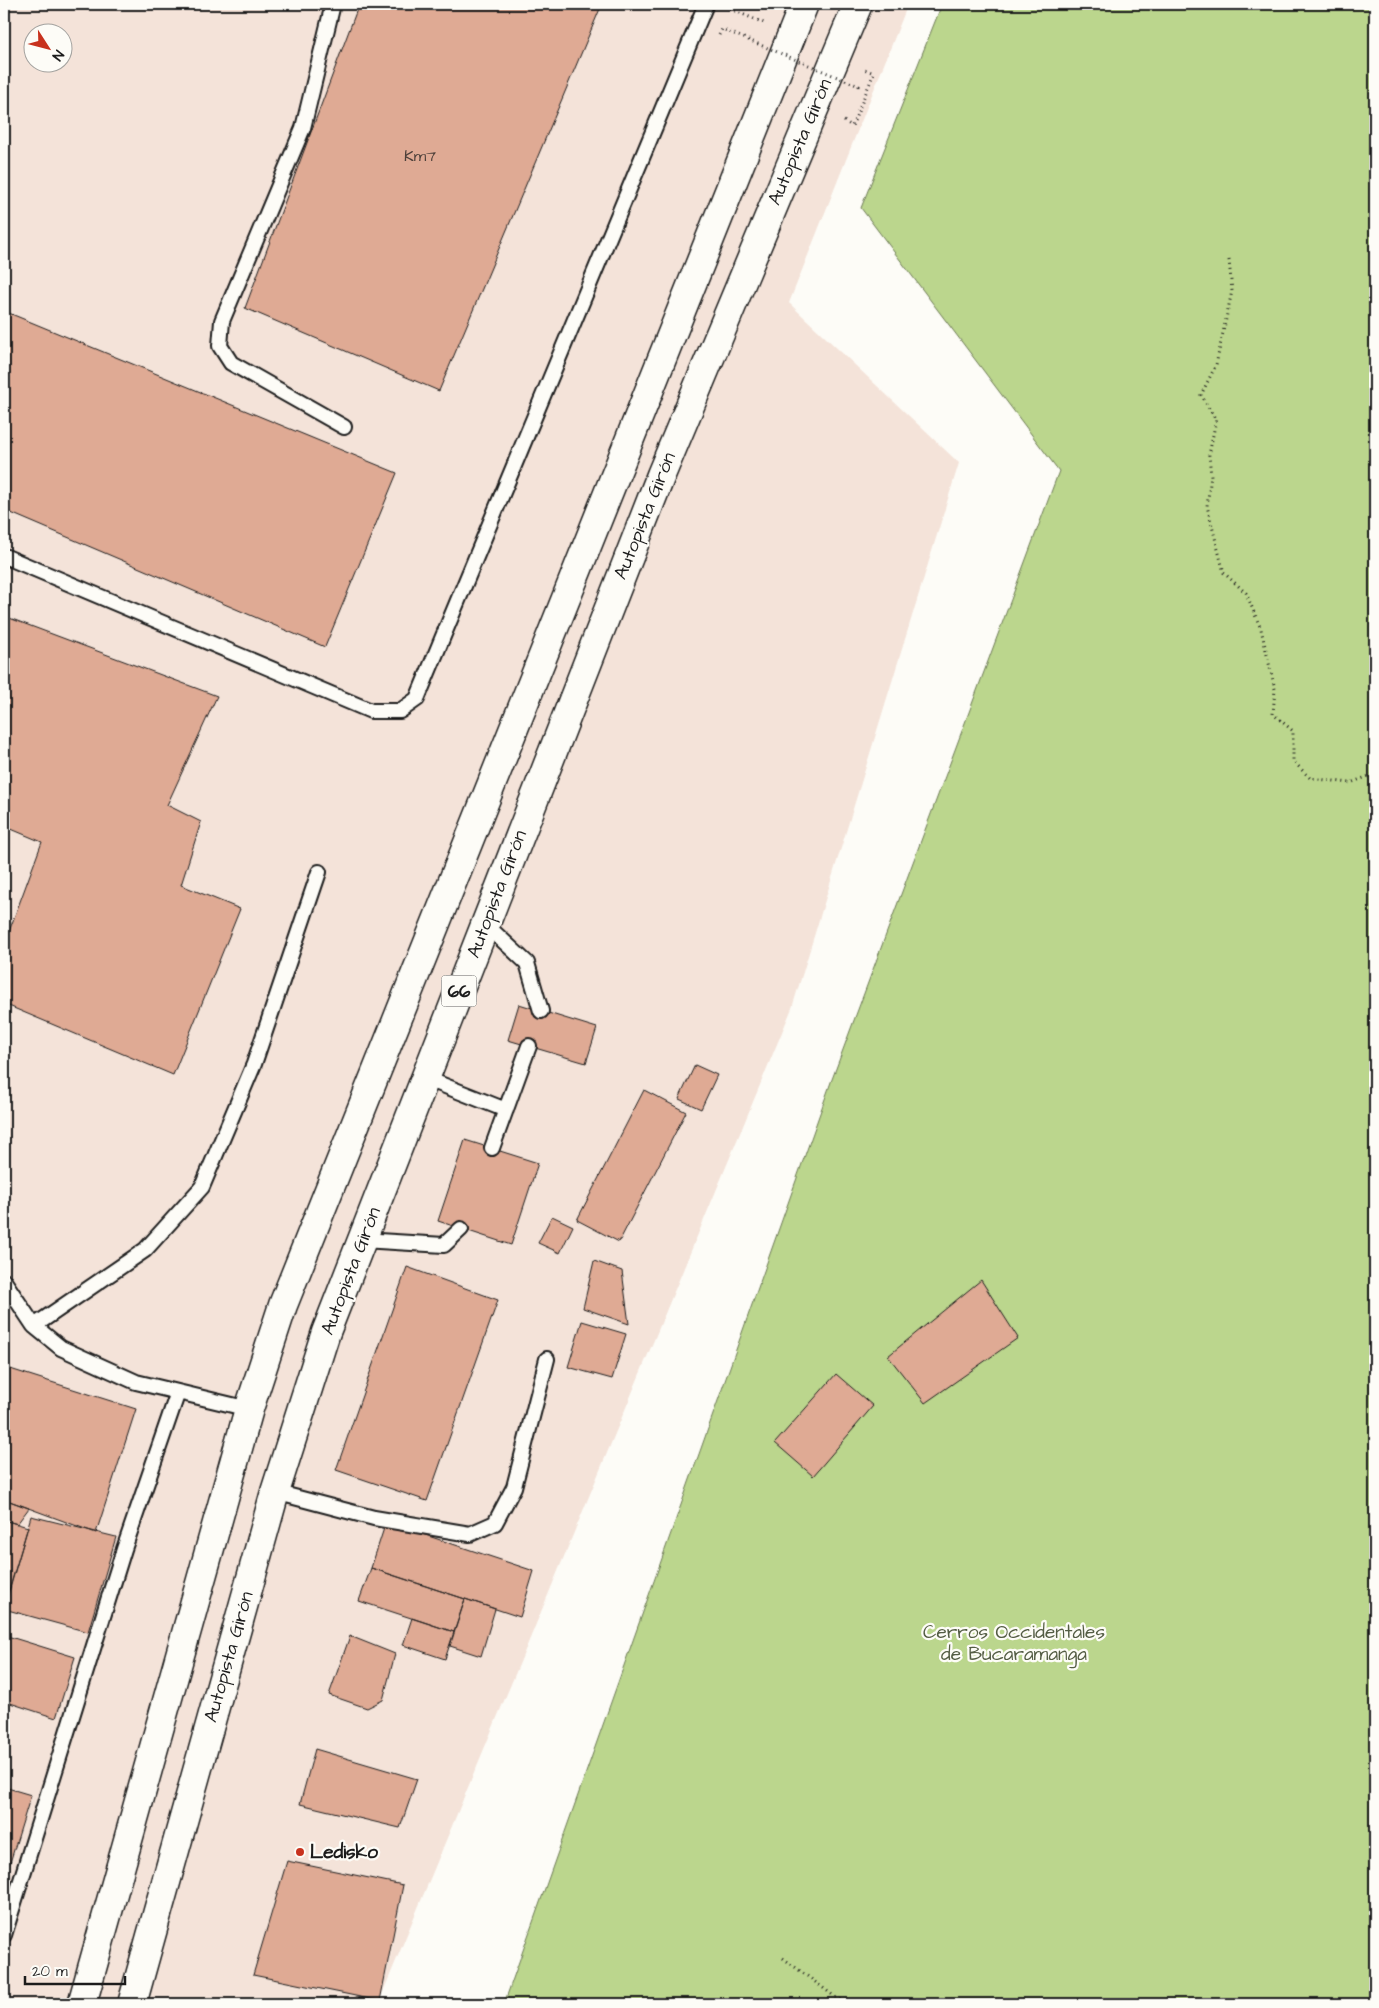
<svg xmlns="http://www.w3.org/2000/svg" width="1379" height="2008" font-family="'Architects Daughter',sans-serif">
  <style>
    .built { fill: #f4e3d9; fill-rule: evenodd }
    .green { fill: #bbd68d; stroke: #6c7954 }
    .building { fill: #dfaa94; stroke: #1c1c1c }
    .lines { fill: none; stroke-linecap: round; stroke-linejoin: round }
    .service-casing { stroke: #1c1c1c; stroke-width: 18 }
    .trunk-casing { stroke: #1c1c1c; stroke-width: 31 }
    .path { stroke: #1c1c1c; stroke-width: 3; stroke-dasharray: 1 4; stroke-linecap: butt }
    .service { stroke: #fdfcf7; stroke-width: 14 }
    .trunk { stroke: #fdfcf7; stroke-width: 28 }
    .path-bridge { stroke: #1c1c1c; stroke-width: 3; stroke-dasharray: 1 4; stroke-linecap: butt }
    .poi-dot { fill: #c8321e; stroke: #fdfcf7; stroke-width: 2 }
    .labels { text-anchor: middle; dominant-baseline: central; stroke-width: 4.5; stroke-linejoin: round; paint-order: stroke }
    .number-label { font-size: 16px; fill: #4d403a }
    .shield { fill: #fdfcf7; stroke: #605f5e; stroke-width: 1 }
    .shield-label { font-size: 18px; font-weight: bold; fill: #1c1c1c }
    .street-label { font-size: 19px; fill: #1c1c1c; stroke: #fdfcf7 }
    .park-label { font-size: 19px; fill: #545d44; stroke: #fdfcf7 }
    .poi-label { font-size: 19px; font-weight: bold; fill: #1c1c1c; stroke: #fdfcf7; text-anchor: start }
  </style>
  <rect width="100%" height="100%" fill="#fdfcf7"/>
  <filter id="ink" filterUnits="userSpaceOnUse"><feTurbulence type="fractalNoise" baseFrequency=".02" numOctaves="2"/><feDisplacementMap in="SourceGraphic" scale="10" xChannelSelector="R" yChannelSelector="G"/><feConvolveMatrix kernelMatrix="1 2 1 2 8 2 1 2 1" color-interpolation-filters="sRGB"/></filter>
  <g filter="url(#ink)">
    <path class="built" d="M4,4H908L789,303L959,463L792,1008L378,2004H4ZM32,32H62V62H32Z"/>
    <path class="green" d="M942,4H1375V2004H504L831,1082L1059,471L861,208Z"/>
    <path class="building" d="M359,4H602L439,391L245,308Z
      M4,311L397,473L325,647L4,510Z
      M4,616L217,696L167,805L201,822L181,885L240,909L173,1075L4,1004V945L42,842L4,826Z
      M519,1004L597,1028L586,1063L508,1040Z
      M695,1065L717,1075L701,1109L679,1099Z
      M644,1090L686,1112L619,1242L577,1220Z
      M465,1140L538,1163L511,1245L438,1221Z
      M552,1216L573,1226L560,1253L538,1243Z
      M594,1261L622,1271L629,1324L583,1308Z
      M407,1267L498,1300L427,1501L336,1470Z
      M981,1280L1018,1338L925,1403L888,1356Z
      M582,1321L626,1334L612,1379L568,1367Z
      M4,1367L136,1409L96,1533L4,1499Z
      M836,1374L873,1406L813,1476L775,1443Z
      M4,1499L29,1508L17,1524L4,1520Z
      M31,1516L116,1537L88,1632L4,1609Z
      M4,1520L28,1527L9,1590L4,1588Z
      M386,1522L534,1571L520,1617L371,1568Z
      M371,1568L465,1599L454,1632L359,1601Z
      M465,1599L495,1609L481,1656L450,1646Z
      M412,1618L454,1632L445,1659L403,1645Z
      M4,1635L75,1657L56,1718L4,1701Z
      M350,1636L395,1654L383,1700L367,1708L329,1695Z
      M315,1749L417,1779L400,1828L300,1804Z
      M4,1787L31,1795L4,1882Z
      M287,1861L403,1885L380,2001L253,1975Z"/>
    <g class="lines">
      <defs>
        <path id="service" d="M333,4L303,128L222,321L220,346L231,363L344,427
          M4,556L371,711H400L417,699L706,4
          M485,924L527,963L541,1011
          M425,1078L506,1110
          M492,1148L529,1046
          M362,1240L444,1245L461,1229
          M4,1281L34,1326
          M249,1409L136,1382L61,1348L34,1326L145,1250L202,1187L254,1064L319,872
          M275,1492L374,1518L470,1534L495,1523L514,1487L547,1359
          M4,1935L124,1549L178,1392"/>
        <path id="trunk" d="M82,2004L249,1409L283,1305L804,4
          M132,2004L275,1492L326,1332L661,475L858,4"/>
      </defs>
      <use href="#service" class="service-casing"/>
      <use href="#trunk" class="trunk-casing"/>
      <path class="path" d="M730,9L764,23
        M844,121L852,126L874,73L864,69
        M1229,260L1232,291L1216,365L1201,395L1216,420L1209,455L1211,476L1207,506L1224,573L1246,593L1261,629L1275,689L1273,714L1293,731V761L1310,778L1350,783L1375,774
        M783,1958L838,1999L862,2004"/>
      <use href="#service" class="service"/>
      <use href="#trunk" class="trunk"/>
      <path class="path-bridge" d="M719,35L722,29L859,86L858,89"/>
    </g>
  </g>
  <circle class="poi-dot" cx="300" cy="1852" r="5"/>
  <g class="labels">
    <g class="number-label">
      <text x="420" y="156">Km7</text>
    </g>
    <rect class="shield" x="441.5" y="975.5" width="35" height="31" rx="4"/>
    <g class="shield-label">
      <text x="459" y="991">66</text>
    </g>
    <g class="street-label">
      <text transform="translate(800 142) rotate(-67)">Autopista Girón</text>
      <text transform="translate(645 516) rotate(-68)">Autopista Girón</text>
      <text transform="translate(497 894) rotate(-69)">Autopista Girón</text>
      <text transform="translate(351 1271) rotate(-69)">Autopista Girón</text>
      <text transform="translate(229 1657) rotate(-74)">Autopista Girón</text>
    </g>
    <g class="park-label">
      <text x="1014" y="1632">Cerros Occidentales<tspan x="1014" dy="22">de Bucaramanga</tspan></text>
    </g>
    <g class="poi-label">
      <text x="310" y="1852">Ledisko</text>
    </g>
  </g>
  <rect width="1379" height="2008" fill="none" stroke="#fdfcf7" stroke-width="20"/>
  <rect x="10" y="10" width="1359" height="1988" fill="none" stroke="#1c1c1c" stroke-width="2" filter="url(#ink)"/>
  <g transform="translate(48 48) rotate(126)"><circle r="24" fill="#fdfcf7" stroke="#a3a29f"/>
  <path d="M0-4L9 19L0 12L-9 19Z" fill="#c8321e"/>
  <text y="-8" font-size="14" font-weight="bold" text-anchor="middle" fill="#1c1c1c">N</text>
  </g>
  <path d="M25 1976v8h100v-8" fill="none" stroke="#1c1c1c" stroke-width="2.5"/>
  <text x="32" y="1976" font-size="15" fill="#1c1c1c" stroke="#fdfcf7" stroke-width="4" paint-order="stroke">20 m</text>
</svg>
